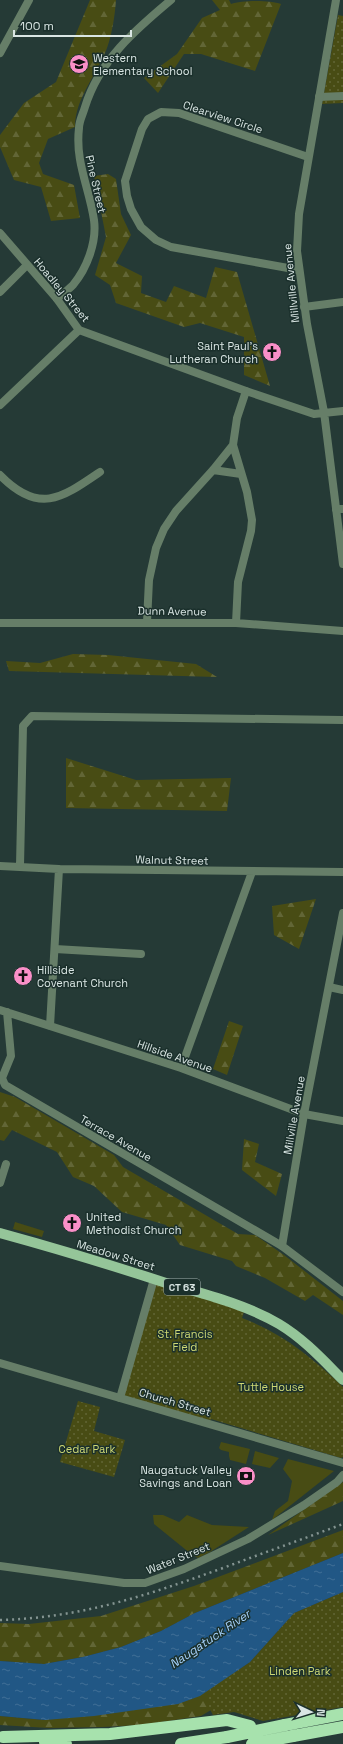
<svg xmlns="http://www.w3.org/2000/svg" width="343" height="1744" font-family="'Space Grotesk',sans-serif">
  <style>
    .grass { fill: #484c14 }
    .forest { fill: url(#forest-firs) }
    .park { fill: url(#park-dots) }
    .water { fill: url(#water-ripples) }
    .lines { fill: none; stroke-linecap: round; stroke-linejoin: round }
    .minor { stroke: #667e68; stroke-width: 8 }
    .tertiary { stroke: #667e68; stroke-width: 8 }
    .primary { stroke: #95c599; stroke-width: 10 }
    .motorway { stroke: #a7e2ad; stroke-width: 12 }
    .rail { stroke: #849491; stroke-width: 2.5; stroke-dasharray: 2 4; stroke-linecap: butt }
    .motorway-bridge { stroke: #a7e2ad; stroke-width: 12 }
    .labels { text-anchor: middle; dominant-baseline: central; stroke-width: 3; stroke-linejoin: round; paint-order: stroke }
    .shield { fill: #1b302c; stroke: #a1afad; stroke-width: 1 }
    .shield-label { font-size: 10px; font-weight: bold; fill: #dae6e4 }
    .poi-label { font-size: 11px; fill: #dae6e4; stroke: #1b302c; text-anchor: start }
    .street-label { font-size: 11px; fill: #dae6e4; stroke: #1b302c }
    .park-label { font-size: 11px; fill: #ced874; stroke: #1b302c }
    .water-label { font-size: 12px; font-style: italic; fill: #a6d2fc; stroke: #1b302c }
  </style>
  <defs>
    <pattern id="forest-firs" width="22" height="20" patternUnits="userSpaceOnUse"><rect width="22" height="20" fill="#484c14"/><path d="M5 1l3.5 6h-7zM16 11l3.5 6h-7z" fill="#626636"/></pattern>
    <pattern id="park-dots" width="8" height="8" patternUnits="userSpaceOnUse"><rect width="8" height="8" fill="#484c14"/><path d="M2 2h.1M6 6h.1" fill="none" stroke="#626636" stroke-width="1.8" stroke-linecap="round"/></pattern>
    <pattern id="water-ripples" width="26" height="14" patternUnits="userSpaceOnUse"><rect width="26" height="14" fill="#215785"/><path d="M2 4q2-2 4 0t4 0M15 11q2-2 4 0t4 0" fill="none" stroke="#416f96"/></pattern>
  </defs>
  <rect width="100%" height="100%" fill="#253a36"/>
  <path class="grass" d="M15,1222L44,1231L42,1237L13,1229Z
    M221,1442L250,1449L246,1464L230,1460L229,1456V1452L221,1450L219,1448Z
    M255,1451L279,1458L270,1468L252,1464Z
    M288,1459L334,1471L272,1520L275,1511L288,1501L292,1481L283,1469Z
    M153,1515H163L179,1522L187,1515L212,1525L249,1527L210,1552L198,1558L191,1554L154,1524Z"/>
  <path class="forest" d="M90,0H116C115,15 112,34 107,48C97,75 75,98 75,127L48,139L39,163L43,174L74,185L80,218L51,221L41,187L14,180L0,147V135L24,103L56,82Z
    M212,0H229L231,4C242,0 270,0 281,4L255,71L201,54H184L158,93L144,78L177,54L202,18L220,10Z
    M108,174L116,179L121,214L131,235L116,263L142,276L141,293L166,302L174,286L206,298L215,267L237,272L270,386L244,375V337L200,323L184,327L116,303L110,285L95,275L106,237L94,176Z
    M73,654L108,655L196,664L217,677L9,671L6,661L40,663Z
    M66,758L136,780L231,778L227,811L66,808Z
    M316,899L299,949L274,935L272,906Z
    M229,1021L243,1026L227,1075L213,1069Z
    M0,1092L15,1097L114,1155L123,1167L238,1234L255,1235L284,1255L343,1301V1315L313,1295L305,1301L265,1278L236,1266L232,1261L180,1245L166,1225L122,1212L94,1186L73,1177L57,1152L12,1130L4,1141L0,1140Z
    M244,1139L259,1144L255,1162L282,1174L276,1196L242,1170Z
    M343,1482V1501L268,1535Z
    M343,1530V1553L195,1613L161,1631L121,1647L83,1657L44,1664L0,1661V1623L29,1624L101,1616L194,1586Z
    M243,1670L221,1704L201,1716L141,1725L102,1727L49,1728L0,1725V1716L45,1720Z"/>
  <path class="park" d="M338,15L343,16V103L322,104Z
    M154,1279L245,1309L242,1318C282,1333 313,1358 343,1387V1457L341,1458L211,1419L209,1426L119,1398Z
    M78,1401L100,1407L94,1431L125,1440L114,1477L60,1462Z
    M343,1592V1707L263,1721L234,1712L213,1715L207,1704L210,1689L250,1662L294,1613Z"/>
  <path class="water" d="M343,1553V1592L294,1613L250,1662L200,1696L178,1704L94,1716L45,1720L0,1716V1661L44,1664L83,1657L121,1647L161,1631L195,1613Z"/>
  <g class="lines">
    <path class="minor" d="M0,53L29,0
      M319,97L343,96
      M299,270L171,247L156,240L141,227L131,209L127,196L125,181L142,129L148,119L161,112L179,113L308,157
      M0,292L27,265
      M57,299C62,294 68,290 73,285C87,268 97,242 94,220C89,187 75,162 79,128C79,121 83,114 85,107C99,61 135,30 171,0
      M304,307L343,302
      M0,405L79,330
      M233,445L247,492L252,520L251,531L238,582L236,623
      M213,470L241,474
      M0,475C39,515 62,498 100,472
      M336,509H343
      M147,622L149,580L156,548L164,529L176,511L213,470L233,445L237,418L246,391
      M0,623H236L343,631
      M0,866L59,869L343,872
      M20,866L23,726L32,716L343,720
      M55,949L141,954
      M329,987L343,990
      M0,1010L181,1068L304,1114L343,1121
      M7,1012L11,1056L2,1078L5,1085L282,1246
      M50,1026L59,869
      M181,1068L252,872
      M0,1183L6,1164
      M120,1398L154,1279"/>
    <path class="tertiary" d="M336,0L299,214L297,251L307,324L324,412L343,564
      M0,233L57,299L79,330L246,391L314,414L343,411
      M343,913L304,1114L282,1246L343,1292
      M0,1363L343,1463
      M0,1566L124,1583H145L184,1569L248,1539L304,1505L337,1482L343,1475"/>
    <path class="primary" d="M0,1233C55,1248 111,1265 166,1283C204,1294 245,1304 279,1324C304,1339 323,1360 343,1380"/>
    <path class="motorway" d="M285,1725L343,1714
      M293,1736L343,1727
      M3,1737L110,1734L227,1720L250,1726
      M45,1742L66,1744
      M181,1744L227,1737"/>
    <path class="rail" d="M0,1620C81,1618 148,1595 223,1568C263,1553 303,1539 343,1524"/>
    <path class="motorway-bridge" d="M227,1737L285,1725
      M252,1744L293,1736"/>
  </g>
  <defs>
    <symbol id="school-disc" viewBox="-11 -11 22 22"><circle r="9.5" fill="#fa8fc8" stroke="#1b302c"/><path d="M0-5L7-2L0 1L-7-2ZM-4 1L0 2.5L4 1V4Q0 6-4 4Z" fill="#111"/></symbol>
    <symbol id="church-disc" viewBox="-11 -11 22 22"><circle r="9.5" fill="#fa8fc8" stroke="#1b302c"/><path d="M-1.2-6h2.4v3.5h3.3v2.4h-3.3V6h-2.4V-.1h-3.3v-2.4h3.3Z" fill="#111"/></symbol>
    <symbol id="bank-disc" viewBox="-11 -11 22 22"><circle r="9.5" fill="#fa8fc8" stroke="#1b302c"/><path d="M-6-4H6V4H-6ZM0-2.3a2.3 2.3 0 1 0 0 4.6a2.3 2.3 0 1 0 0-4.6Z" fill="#111"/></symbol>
  </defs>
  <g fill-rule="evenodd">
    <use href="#school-disc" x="68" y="53" width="22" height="22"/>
    <use href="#church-disc" x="261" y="341" width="22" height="22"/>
    <use href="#church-disc" x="12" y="965" width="22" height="22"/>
    <use href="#church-disc" x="61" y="1212" width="22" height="22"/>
    <use href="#bank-disc" x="235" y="1465" width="22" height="22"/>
  </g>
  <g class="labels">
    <rect class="shield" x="164" y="1279" width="36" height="16" rx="3"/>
    <g class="shield-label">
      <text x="182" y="1287">CT 63</text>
    </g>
    <g class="poi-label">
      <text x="93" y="58">Western<tspan x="93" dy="13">Elementary School</tspan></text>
      <text x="258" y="346" text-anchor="end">Saint Paul's<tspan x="258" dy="13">Lutheran Church</tspan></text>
      <text x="37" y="970">Hillside<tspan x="37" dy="13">Covenant Church</tspan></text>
      <text x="86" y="1217">United<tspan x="86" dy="13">Methodist Church</tspan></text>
      <text x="232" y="1470" text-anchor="end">Naugatuck Valley<tspan x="232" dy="13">Savings and Loan</tspan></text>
    </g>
    <g class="street-label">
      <text transform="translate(223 117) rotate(18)">Clearview Circle</text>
      <text transform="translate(96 184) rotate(77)">Pine Street</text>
      <text transform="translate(291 283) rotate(-96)">Millville Avenue</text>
      <text transform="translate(62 290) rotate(50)">Hoadley Street</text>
      <text transform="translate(172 611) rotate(1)">Dunn Avenue</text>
      <text transform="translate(172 860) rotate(1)">Walnut Street</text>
      <text transform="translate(175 1056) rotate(19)">Hillside Avenue</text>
      <text transform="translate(294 1115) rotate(-80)">Millville Avenue</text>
      <text transform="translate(116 1138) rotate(30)">Terrace Avenue</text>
      <text transform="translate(116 1255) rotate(17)">Meadow Street</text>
      <text transform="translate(175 1402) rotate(16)">Church Street</text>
      <text transform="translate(178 1558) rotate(-22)">Water Street</text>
    </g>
    <g class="park-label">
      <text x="185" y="1334">St. Francis<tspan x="185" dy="13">Field</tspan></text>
      <text x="271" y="1387">Tuttle House</text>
      <text x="87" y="1449">Cedar Park</text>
      <text x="300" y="1671">Linden Park</text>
    </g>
    <g class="water-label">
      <text transform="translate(210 1639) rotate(-34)">Naugatuck River</text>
    </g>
  </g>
  <g transform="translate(311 1712) rotate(94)" stroke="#1b302c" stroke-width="3" paint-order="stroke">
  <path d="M0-3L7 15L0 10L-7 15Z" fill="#dae6e4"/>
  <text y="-6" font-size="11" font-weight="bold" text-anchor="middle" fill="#dae6e4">N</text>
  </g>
  <path d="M14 30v6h117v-6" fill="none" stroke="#dae6e4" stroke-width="2"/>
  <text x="20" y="30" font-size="12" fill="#dae6e4" stroke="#1b302c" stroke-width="3" paint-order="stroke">100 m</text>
</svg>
